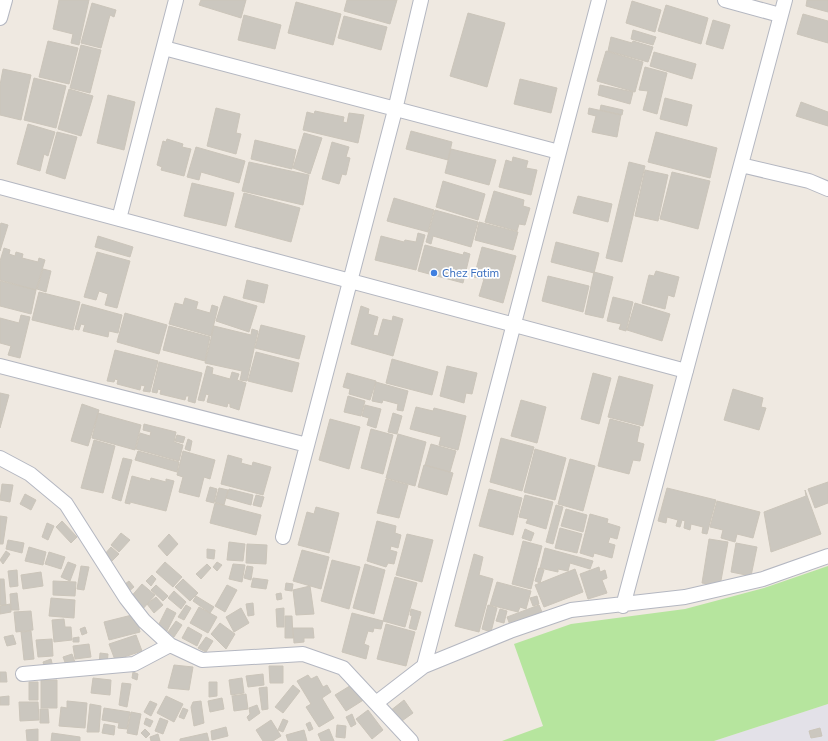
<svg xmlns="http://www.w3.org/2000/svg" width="828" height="741" font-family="Mulish,sans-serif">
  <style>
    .industrial { fill: #e3e1e8 }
    .green { fill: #b6e59e }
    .building { fill: #cbc7bf; stroke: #cbc5ba }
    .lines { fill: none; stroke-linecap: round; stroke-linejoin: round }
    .street-casing { stroke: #b4b7c1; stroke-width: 16 }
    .street { stroke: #fff; stroke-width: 14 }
    .shop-dot { fill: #3f7fe0; stroke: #fff; stroke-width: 1.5 }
    .labels { text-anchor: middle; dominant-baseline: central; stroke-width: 3.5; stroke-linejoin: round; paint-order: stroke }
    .shop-label { font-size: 11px; fill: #366cbe; stroke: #fff; text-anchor: start }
  </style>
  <rect width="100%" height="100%" fill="#efe9e1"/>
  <path class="industrial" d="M828,704V741H714Z"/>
  <path class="green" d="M828,566V704L714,741H502L543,726L514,644L571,624L685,609L764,588Z"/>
  <path class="building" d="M59,0H89L79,45L71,43L73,34L53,29Z
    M201,0H246L241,18L199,5Z
    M347,0H397L390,24L344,11Z
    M807,0H828V12L806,6Z
    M632,1L661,10L655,32L626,23Z
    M296,2L341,14L333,45L288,33Z
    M92,3L116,10L114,17L110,15L101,48L81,43Z
    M666,5L708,18L701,44L658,31Z
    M468,13L505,23L487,87L450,76Z
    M803,14L828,21V43L797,34Z
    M244,15L281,25L275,49L238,40Z
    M344,16L387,27L381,50L338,38Z
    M713,20L730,25L723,49L706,44Z
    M633,30L656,37L653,45L631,39Z
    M611,37L632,43L633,41L653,47L648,62L608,51Z
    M48,41L78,48L69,84L39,77Z
    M81,45L101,50L90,93L70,88Z
    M606,51L643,62L635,92L597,81Z
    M654,52L696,64L692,79L650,66Z
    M645,67L667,73L657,114L643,110L648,91L639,90Z
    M3,69L31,75L21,120L0,115V85Z
    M34,78L66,86L56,128L24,120Z
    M520,79L557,88L551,113L514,104Z
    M600,85L633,92L630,104L598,95Z
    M69,89L93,96L81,136L58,129Z
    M108,95L135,102L124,150L97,143Z
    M665,98L692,105L687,126L660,119Z
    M801,102L828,112V126L796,116Z
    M601,105L623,110L622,115L600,110Z
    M216,108L240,114L236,133L241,134L236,154L207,146Z
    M589,108L621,115L617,137L592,132L596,116L588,114Z
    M315,111L344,117L343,122L347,123L349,113L364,115L358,143L303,130L307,112L314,114Z
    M28,124L55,132L48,156L44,154L40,171L17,164Z
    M411,131L452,142L448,160L406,149Z
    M57,132L77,137L65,179L46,173Z
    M656,132L717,148L710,178L648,162Z
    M304,133L322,138L310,174L293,168Z
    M167,139L183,144L182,147L191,149L184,176L161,170L162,167L157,165L163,141L166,142Z
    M255,140L296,150L292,169L251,159Z
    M332,142L349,147L346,157L350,158L346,175L342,174L339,184L322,179Z
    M196,147L245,161L239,183L201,172L199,180L187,177Z
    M451,149L496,160L489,185L445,173Z
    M513,157L528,161L526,168L537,170L531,195L499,187L506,160L512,162Z
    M249,162L309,175L303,205L242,191Z
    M629,162L645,166L622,262L606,258Z
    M645,170L668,175L658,221L635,216Z
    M672,172L710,181L698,229L660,219Z
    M443,181L485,194L478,220L436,207Z
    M192,183L234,193L226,226L184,216Z
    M494,191L524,200L523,206L530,208L525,225L519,224L517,231L485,222Z
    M244,193L300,208L291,242L235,227Z
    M578,196L612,204L608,222L573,213Z
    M394,198L434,210L428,232L387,221Z
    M435,210L478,222L471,247L433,236L431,244L426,242Z
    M479,222L518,232L513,250L475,240Z
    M1,223L8,225L0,251V225Z
    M418,233L425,235L416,270L375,260L381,236L404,242L405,240L416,242Z
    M98,236L133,247L130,257L95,247Z
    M556,242L599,253L594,273L551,262Z
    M425,245L463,255L464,252L470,254L463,283L418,271Z
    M482,247L516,256L503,303L479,296L484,279L474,277Z
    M4,248L10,250L9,254L15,256L16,252L23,254L22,258L38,262L39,258L45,260L36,290L0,280V261Z
    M97,252L130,261L117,308L105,305L108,294L99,291L96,300L84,297Z
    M43,269L51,271L46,292L37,289Z
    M656,271L679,277L674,297L668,295L665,309L642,303L649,275L654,276Z
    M594,272L613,277L603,318L585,314Z
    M548,276L589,286L583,312L542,301Z
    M247,280L268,285L264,303L243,298Z
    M0,281L36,290L31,314L0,306Z
    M39,292L80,302L73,330L32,320Z
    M224,296L257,306L249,332L216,321Z
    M613,297L633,302L626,331L619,329L621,324L607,321Z
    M185,298L198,302L196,309L210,313L212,305L218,307L211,336L169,324L175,303L183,305Z
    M635,303L670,314L662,341L627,330Z
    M82,304L122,315L118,333L109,331L108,337L83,331L85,325L81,324L79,330L75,329Z
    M361,306L369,309L368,314L378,317L373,335L378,336L383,319L392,321L393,316L403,319L393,356L351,344Z
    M125,313L167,325L159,354L117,342Z
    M21,315L30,317L20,358L8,355L11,346L0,343V318L19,323Z
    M261,325L305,336L299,359L255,348Z
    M169,326L210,337L205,361L163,350Z
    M214,326L251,335L252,329L258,331L247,381L240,380L242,371L205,363Z
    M115,350L158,361L150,392L143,391L145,386L141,385L140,390L117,384L118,380L115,379L114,382L107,381Z
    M256,352L299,363L292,392L248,381Z
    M392,359L438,372L432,395L386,383Z
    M159,362L202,373L195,403L188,401L189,396H186L185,400L160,394L161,390L158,389L157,393L152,392Z
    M207,366L213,368L212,374L230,379L232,372L239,374L237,380L246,383L239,410L230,407V404L228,403L227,407L207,402L209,395L206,394L204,401L198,400Z
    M447,366L477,373L472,394L466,393L464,403L440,396Z
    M347,373L376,381L370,400L349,394L350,389L343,387Z
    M593,373L611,378L599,424L581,419Z
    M619,376L653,385L643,426L608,417Z
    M376,382L408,391L403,411L397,410L398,404L383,400L382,403L372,401Z
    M733,389L763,398L761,407L766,408L759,430L724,420Z
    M0,393L9,395L0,428Z
    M348,396L365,401L361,416L344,412Z
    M521,400L546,407L537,443L511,436Z
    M82,404L99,410L88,446L71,441Z
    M365,405L381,409L376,428L367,425L369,418L362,416Z
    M416,407L433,411L434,408L466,416L458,450L439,445L441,437L410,429Z
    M98,413L141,425L135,450L92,438Z
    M393,413L402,416L397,434L388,432Z
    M330,419L360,427L349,469L319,460Z
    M610,419L640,427L637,442L644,444L640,461L633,460L629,474L598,466Z
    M144,424L176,432L174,442L183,445L179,461L136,449L140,433L150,436L151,432L143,430Z
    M371,429L393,435L383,474L361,468Z
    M398,434L426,442L415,486L386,478Z
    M177,435L185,437L183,443L175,441Z
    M501,438L534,447L522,491L490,482Z
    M188,439L192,441L190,451L185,449Z
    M94,440L115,446L103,493L81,488Z
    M431,444L456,451L450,472L425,465Z
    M535,449L566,458L555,500L524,492Z
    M138,451L179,462L177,472L135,460Z
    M183,451L215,460L210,479L204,477L199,497L179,492L183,477L177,475Z
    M228,455L242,459L241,463L252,466L253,462L271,467L263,495L221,484Z
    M123,458L132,460L121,501L112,498Z
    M570,459L595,466L583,511L558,504Z
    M424,465L453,473L447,495L418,487Z
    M132,476L150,481L151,478L166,482V479L174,481L166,511L130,502V504L125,503Z
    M386,479L408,485L399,518L377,513Z
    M828,482V503L815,508L808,489Z
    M2,484L13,485L10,502L0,500Z
    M210,487L217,489L214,503L206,501Z
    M219,488L228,490L224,505L215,502Z
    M667,488L716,500L707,534L702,533L703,527L691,524L690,530L684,528L685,521L682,520L680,527L676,526L678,520L667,517L666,523L658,521Z
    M229,489L253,495L251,505L226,498Z
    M489,489L522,498L513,535L479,526Z
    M805,490L821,534L771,552L764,512L806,496Z
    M25,494L36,500L31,510L20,504Z
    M256,495L264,497L261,507L253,505Z
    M525,495L553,502L546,529L526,523L528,519L519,517Z
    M717,501L760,512L753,538L737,534L735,542L721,538L723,530L710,527Z
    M215,503L261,515L256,535L210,523Z
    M556,505L563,507L553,544L546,542Z
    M316,507L339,513L329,553L298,545L307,512L314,514Z
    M566,509L587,515L583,532L561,526Z
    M590,514L608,519L607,523L620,527L617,539L610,537L608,543L615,545L612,558L594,553L593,557L580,553Z
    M0,516L7,517L3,544H0Z
    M62,521L77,537L71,543L56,527Z
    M377,521L396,526L395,533L401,535L398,548L391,546L390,550L397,552L394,564L388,563L386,567L367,561Z
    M47,523L54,526L48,540L42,537Z
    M560,528L582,534L577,553L555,548Z
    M525,529L534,533L531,541L522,538Z
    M121,533L130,540L119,552L111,545Z
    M169,534L178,544L167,556L158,546Z
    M407,534L433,540L422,582L396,575Z
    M709,539L728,542L720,586L702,583Z
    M8,540L24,543L22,553L6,549Z
    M523,541L542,546L531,589L512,584Z
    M229,542L245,544L243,561L227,560Z
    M736,543L757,547L751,576L731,572Z
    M247,544L267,545L266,564L246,563Z
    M29,547L46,552L43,565L25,561Z
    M111,547L119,554L112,561L104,555Z
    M545,548L593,561L590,569L570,563L568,571L558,569V572L540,568Z
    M207,549L215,550L214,559L207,558Z
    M302,550L329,557L321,589L293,581Z
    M6,551L10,554L3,564L0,560Z
    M49,552L65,557L61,569L45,564Z
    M474,554L483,557L479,575L493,579L479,632L455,626Z
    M332,560L360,567L349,609L321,601Z
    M68,562L76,565L70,581L61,577Z
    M165,562L182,577L173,587L156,572Z
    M217,562L222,565L217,571L213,567Z
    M207,564L211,568L201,579L196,574Z
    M233,564L245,565L242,582L229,579Z
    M365,564L385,570L374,614L353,608Z
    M81,566L89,567L84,590L77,589Z
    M247,566L253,567L251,580L244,578Z
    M599,567L600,572L605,570L607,578L602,580L607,593L588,599L580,574Z
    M539,568L544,570L540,583L535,581Z
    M575,569L583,592L544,607L535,585Z
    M17,570L18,586L10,587L8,571Z
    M41,572L43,586L23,589L21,575Z
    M152,575L156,579L151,586L146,581Z
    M395,577L417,583L405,627L383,621Z
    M253,578L268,580L266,589L251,587Z
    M0,579H4L6,605H0Z
    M183,579L198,593L190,601L175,587Z
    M53,581L76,582L75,596L53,595Z
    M129,581L134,587L127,593L121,587Z
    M497,582L531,591L526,609L520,607L518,612L490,605Z
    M286,583L293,584L292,591L285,590Z
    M142,584L155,595L142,610L129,599Z
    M156,585L168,596L163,601L151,590Z
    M227,585L237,590L225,612L215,606Z
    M310,586L314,614L296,615L293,590Z
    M174,591L186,602L181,609L168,598Z
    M17,593L19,610H11L10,594Z
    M281,593L282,599L277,600L276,594Z
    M196,596L214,607L210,613L193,601Z
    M537,596L539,604L533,606L530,598Z
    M156,597L163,605L154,613L147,604Z
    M51,598L75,600L74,618L49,616Z
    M253,603L254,615L248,616L246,604Z
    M10,604L11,612L0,614V606Z
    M186,605L191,608L184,620L178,617Z
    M488,605L497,608L491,632L482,629Z
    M539,605L542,612L510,625L507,617Z
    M199,607L217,617L208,633L190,623Z
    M167,608L176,613L166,633L157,628Z
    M241,608L249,623L234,632L226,617Z
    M284,608V627H277L276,609Z
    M411,609L421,612L416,630L409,628L412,616L410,615Z
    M500,609L507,611L504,623L496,621Z
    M31,611L33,630L16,632L14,612Z
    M352,613L383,621L381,629L374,628L373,632L368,631L364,644L369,646L366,659L342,652Z
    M136,614L140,632L109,640L104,622Z
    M285,616H292L293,638H285Z
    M64,619L65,627H71L72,640L54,642L52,620Z
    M176,621L182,625L174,637L168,632Z
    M220,623L235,634L226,649L211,634Z
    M386,624L415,632L406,666L377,659Z
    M85,627L87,633L82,635L80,629Z
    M188,627L202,635L197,646L182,638Z
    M293,628H313L314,638H304V642L294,643Z
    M31,631L34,659L24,660L21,632Z
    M13,635L16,644L7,646L4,637Z
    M136,635L142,651L115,660L109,644Z
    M79,637V642H73V638Z
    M206,637L213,641L206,652L198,648Z
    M52,639L53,656L38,657L36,640Z
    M89,644L91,657L75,659L73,646Z
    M100,653L108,654L107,665H99Z
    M72,654L75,662L66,665L63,657Z
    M51,659L53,667L45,669L43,662Z
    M174,665L193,667L189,690L168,688Z
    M269,666H283V683H270Z
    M0,672H6L7,682H0Z
    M133,672L138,674L137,680L132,678Z
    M263,674L264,685L248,687L246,676Z
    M308,675L311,679L317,676L323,687L327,685L331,692L322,698L334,718L319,727L306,707L311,704L297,681Z
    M93,678L111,680L110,695L91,693Z
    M242,678L244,693L231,695L229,680Z
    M41,680H57V708H41Z
    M29,682H38V700H29Z
    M209,682H217V696L209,697Z
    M122,683L131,684L127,707L119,705Z
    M353,684L365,699L346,711L335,695Z
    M293,685L300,691L283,713L275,707Z
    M267,687L268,709L262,710L259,688Z
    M246,694L248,709L234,711L232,696Z
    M9,696V705H0V697Z
    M166,696L183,704L174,722L157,713Z
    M222,698L224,709L210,712L208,701Z
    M404,700L413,713L399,723L390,711Z
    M67,701L87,703L85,728L59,726L61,707L67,708Z
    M150,701L157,704L151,716L144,712Z
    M201,701L204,723L194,726L191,707L193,702Z
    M19,702H38L39,720L20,721Z
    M90,704L101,706L99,732H87Z
    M257,705L260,713L249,721L247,717L250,714L249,708Z
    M104,708L130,712L127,729L118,728L119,723L102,720Z
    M183,708L188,710L184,719L179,717Z
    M40,709H48L49,723H40Z
    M368,710L383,730L372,739L356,719Z
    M131,712L141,714L137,735L127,733Z
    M352,714L356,724L351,727L346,717Z
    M146,718L153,721L150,727L144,724Z
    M160,718L168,721L163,734L155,731Z
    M283,719L288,721L283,732L278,730Z
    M271,720L281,736L273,741H263L256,730Z
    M310,722L313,729L309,731L306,724Z
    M104,724L115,726L114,735L102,733Z
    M337,725L346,726L345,738L336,737Z
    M226,727L228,736L212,740L211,731Z
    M820,728L822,736L811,738L809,731Z
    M38,729V741H27L26,730Z
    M145,729L150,734L146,738L141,733Z
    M329,729L334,741H321L318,734Z
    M304,730L307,741H288L286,735Z
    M52,733L80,737V741H51Z
    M207,733L209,741H180V739Z
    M158,734L160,741H151L150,737Z"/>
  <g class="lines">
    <defs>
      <path id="street" d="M725,0L780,15
        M0,18L5,0
        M164,48L559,152
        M741,165L809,181L828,189
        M0,187L686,371
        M119,219L176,0
        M0,366L307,445
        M0,458L30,474L66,504L126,598L144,621L170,645L202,660L303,654L343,668L411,741
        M283,537L395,110L421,0
        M623,606L785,0
        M424,666L599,0
        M23,674L134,664L170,645
        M376,703L424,666L510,631L571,610L685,597L763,579L828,556"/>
    </defs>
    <use href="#street" class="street-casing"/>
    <use href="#street" class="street"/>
  </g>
  <circle class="shop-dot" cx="434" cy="273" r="4"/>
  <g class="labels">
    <g class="shop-label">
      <text x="442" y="273">Chez Fatim</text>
    </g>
  </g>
</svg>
